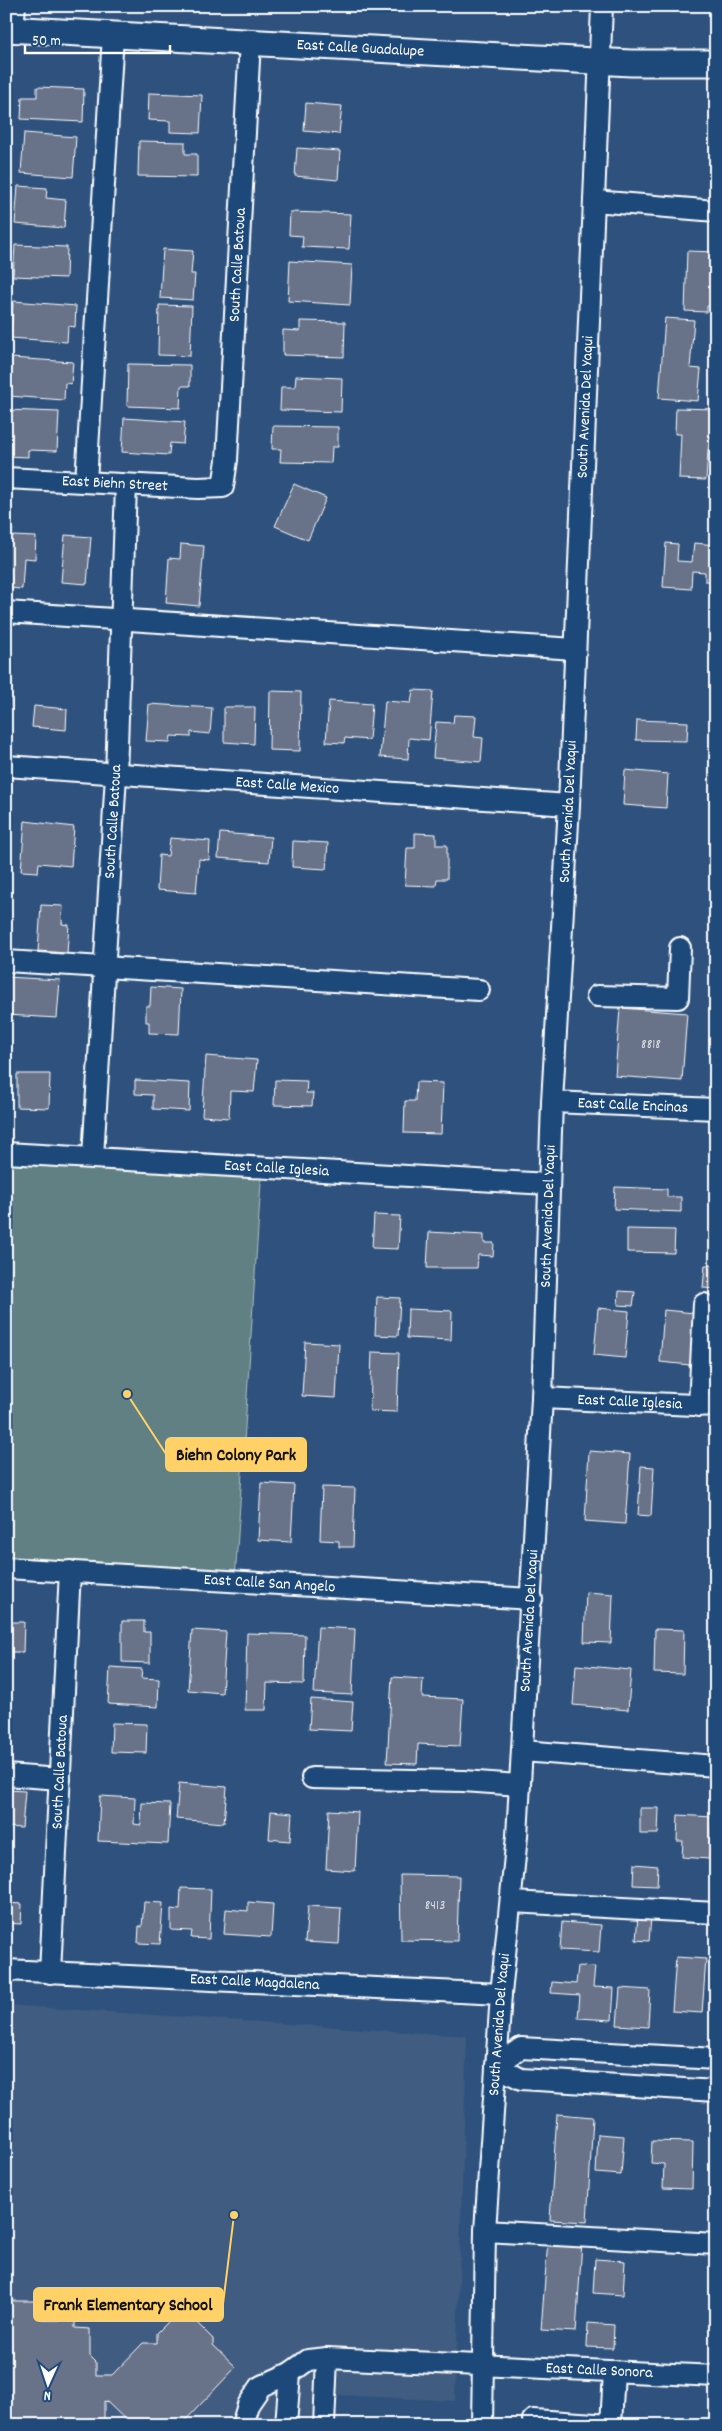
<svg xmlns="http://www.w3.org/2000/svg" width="722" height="2431" font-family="Dekko,sans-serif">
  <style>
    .built { fill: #3f5c80 }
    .green { fill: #608084; stroke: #b0c0c2 }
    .building { fill: #687288; stroke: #fff }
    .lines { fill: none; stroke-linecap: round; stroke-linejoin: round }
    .minor-casing { stroke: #fff; stroke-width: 24 }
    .major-casing { stroke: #fff; stroke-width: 29 }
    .minor { stroke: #1f4a7a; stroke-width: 20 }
    .major { stroke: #1f4a7a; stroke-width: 25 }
    .labels { text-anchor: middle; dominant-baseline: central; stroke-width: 5; stroke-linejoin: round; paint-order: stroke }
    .number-label { font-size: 14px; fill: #d9dce1 }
    .street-label { font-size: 16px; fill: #fff; stroke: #1f4a7a }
    .leader { fill: none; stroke: #ffd166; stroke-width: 2 }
    .callout-dot { fill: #ffd166; stroke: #1f4a7a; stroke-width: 2 }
    .callout { fill: #ffd166; stroke: #ffd166; stroke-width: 2 }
    .callout-label { font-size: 18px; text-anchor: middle; font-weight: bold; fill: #111 }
  </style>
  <rect width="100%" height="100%" fill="#2e527d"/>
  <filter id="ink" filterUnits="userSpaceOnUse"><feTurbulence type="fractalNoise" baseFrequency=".02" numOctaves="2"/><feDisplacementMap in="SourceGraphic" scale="10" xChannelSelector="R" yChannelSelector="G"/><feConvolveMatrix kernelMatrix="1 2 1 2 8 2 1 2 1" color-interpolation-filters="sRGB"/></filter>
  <g filter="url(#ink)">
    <path class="built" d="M6,2005L467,2036L455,2401L317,2394L315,2425H6Z"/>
    <path class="green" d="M6,1153L262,1167L235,1580L6,1568Z"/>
    <path class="building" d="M710,6H716V24H709Z
      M37,87L84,89L83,122L21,119L22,97H37Z
      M149,93L202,95L200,133L170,132V121L148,120Z
      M306,103L342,106L339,134L304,131Z
      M24,133L76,137L73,177L21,173Z
      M139,141L185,142V154H197V177L138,176Z
      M297,148L340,151L338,180L295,176Z
      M18,186L47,188L46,198L66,200L64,228L15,224Z
      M290,212L351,214L349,249L302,247L303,236L289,235Z
      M15,245L67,247L66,278L13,276Z
      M163,249L193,251L191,274H195L193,300L160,298Z
      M687,251L716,252V306H707V312L685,311Z
      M290,261L352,265L350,305L288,301Z
      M13,301L76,306L75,327L68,326L67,342L11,338Z
      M159,305L192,306L190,356L158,355Z
      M665,318L694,320L690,368L701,369L698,401L659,398Z
      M300,321L345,322L344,357L283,355V330L300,331Z
      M10,358L73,362L71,384L65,383L64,400L8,396Z
      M128,364L190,365V386H181L180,408L127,406Z
      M296,376L342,378L341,412L280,410L281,387H295Z
      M676,408L716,409V437H709L706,480L679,479L681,434H675Z
      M6,410L59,412L57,451L28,450V457L6,456Z
      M124,418L185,422L183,444L170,443L169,455L122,452Z
      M273,426L338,427V447H332L331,463L280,462L281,449H272Z
      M294,484L326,498L308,540L275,526Z
      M6,529H13L12,536L36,537L35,559L24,558L22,589L6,588Z
      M65,535L91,537L87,584L61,582Z
      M666,543L678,544L677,561L692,562L694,543L716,545V582L705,581V572L692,571L691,589L663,587Z
      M181,544L204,546L199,606L166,603L169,558L180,559Z
      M6,681H12L9,717H6Z
      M413,690L433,691L429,740L409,738L408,759L380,757L385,701L411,703Z
      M270,691L301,692L300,751L269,750Z
      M329,701L372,704L369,740L345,738L344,743L326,742Z
      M149,704L212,708L210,734L191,732V737L171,736L170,742L146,741Z
      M34,706L67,709L66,730L32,727Z
      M224,707H255L254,744L224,742Z
      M454,715L476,716L474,737L483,738L481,762L433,758L436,722L453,723Z
      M637,720L688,722L687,741L636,740Z
      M625,770L668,774L666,808L623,805Z
      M25,821L74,827L71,866L39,863L38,872L21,871Z
      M220,833L271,837L269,862L218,858Z
      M415,833L436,834V845H447V879H437L436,886L405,885L407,848H415Z
      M170,838L210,841L209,860L199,859L196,893L157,890L159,855L168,856Z
      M293,841L328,843L326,869L292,867Z
      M41,905L63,906L62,924L69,925L67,953L38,951Z
      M6,977L60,980L57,1018L6,1015Z
      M151,987L181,989L179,1034L149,1033V1022H146V1006H150Z
      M620,1008L687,1013L682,1081L615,1076Z
      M710,1046H716V1076H710Z
      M206,1056L257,1060L254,1092L230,1091L229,1118L202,1116Z
      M17,1074H50L49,1108L17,1107Z
      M135,1080L190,1083L189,1111L153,1109V1095L135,1094Z
      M275,1080L307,1081L306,1093H313L312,1106L274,1105Z
      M416,1082L443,1083L441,1134L404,1133L405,1101H415Z
      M615,1187L667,1189V1197H681V1212L614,1209Z
      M374,1215L400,1216L398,1249L372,1248Z
      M627,1229L675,1230L674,1253L627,1252Z
      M429,1232L484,1235V1243H494L493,1256L478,1255L477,1268H427Z
      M705,1265L716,1266V1289L703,1288Z
      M619,1291L635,1292L633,1306L618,1305Z
      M377,1297L400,1298L398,1336L375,1335Z
      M598,1308L629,1311L625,1358L594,1355Z
      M408,1309L452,1311L451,1340L407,1338Z
      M664,1310L694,1313L690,1365L660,1362Z
      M711,1335H716V1370H709Z
      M305,1342L339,1344L336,1398L302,1396Z
      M372,1352L399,1353L397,1412L370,1411Z
      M589,1451L630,1454L625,1524L585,1521Z
      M641,1466L654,1467L651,1516L638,1515Z
      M261,1483L294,1485L291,1542L258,1540Z
      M322,1487L355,1488L353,1547H339V1541L320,1540Z
      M586,1592L613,1594L611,1643L584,1642Z
      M122,1621H144V1632H150V1663L122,1662Z
      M6,1622H24L23,1652H6Z
      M318,1627L355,1629L352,1695L314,1693Z
      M655,1629L684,1630L683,1674L654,1673Z
      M192,1630L226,1632L222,1693L188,1690Z
      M247,1633L305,1635L304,1684L267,1683L266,1710H245Z
      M576,1665L631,1670L628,1710L573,1705Z
      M110,1667L142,1669L141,1678L159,1679L158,1707L108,1704Z
      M392,1677L423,1679L422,1697L463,1699L460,1746L418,1744L417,1764L387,1763Z
      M311,1699L353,1702L351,1731L309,1729Z
      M112,1723L147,1724L146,1753L111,1752Z
      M179,1783L227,1787L224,1823L176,1819Z
      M6,1790L25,1791L22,1828L6,1827Z
      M100,1796L135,1798L134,1824L141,1825L142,1803L170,1804L168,1844L98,1841Z
      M640,1808H659L658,1834H640Z
      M329,1810L358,1812L355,1871L326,1869Z
      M271,1811L292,1813L290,1841L269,1839Z
      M678,1815L712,1817L709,1859L682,1857L683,1841H677Z
      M634,1864L658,1866L657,1886L633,1885Z
      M400,1875L459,1876L457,1941L401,1940Z
      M181,1888L211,1889L209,1939L191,1938L192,1931L171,1930V1909L180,1910Z
      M144,1902L163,1903L160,1944L138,1943L139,1926L142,1927Z
      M248,1902L273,1904L271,1937L224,1934L226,1909L248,1911Z
      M6,1903L22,1904L21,1924L6,1923Z
      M308,1906L341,1908L339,1944L305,1942Z
      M638,1916L651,1917L649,1941L636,1940Z
      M562,1922L601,1925L599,1952L560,1950Z
      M676,1957L706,1959L702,2013L672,2011Z
      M578,1966L595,1967L593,1987L614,1988L612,2020L578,2018L580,1995L551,1993L552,1982L576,1984Z
      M620,1988L650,1990L648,2027L617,2025Z
      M557,2114L593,2117L587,2222L550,2220Z
      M598,2134L624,2136L621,2175L596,2173Z
      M652,2141L693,2142L692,2189L663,2188L664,2164L651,2163Z
      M548,2240L582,2243L576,2332L541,2330Z
      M595,2259L625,2261L623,2295L593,2293Z
      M6,2301H43V2320H75V2328L90,2329V2356L96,2362V2375H112L143,2343H157V2333L172,2318H192L213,2339V2345L236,2367L181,2425H131L107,2402L104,2401V2425H6Z
      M588,2323L614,2325L613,2348L587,2347Z"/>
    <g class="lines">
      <defs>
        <g id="minor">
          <path d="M13,29L15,6"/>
          <path d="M594,201L716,211"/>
          <path id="s1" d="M6,478L198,488L223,487L227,460L250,42"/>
          <path d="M86,482L113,35"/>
          <path d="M6,612L575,649"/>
          <path id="s2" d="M6,766L569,805"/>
          <path d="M6,961L479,990"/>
          <path d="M597,996L678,998L680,948"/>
          <path id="s3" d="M552,1102L716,1109"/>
          <path id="s4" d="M6,1153L548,1184"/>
          <path id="s5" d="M93,1157L116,775L126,485"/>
          <path id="s6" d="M542,1398L716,1406"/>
          <path d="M699,1406L704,1304"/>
          <path id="s7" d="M6,1568L532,1599"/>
          <path d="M522,1751L716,1766"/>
          <path d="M6,1775L60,1779"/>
          <path d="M312,1778L463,1781L520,1785"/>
          <path d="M511,1902L716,1913"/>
          <path id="s8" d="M6,1970L501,1994"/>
          <path id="s9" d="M50,1973L70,1571"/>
          <path d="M716,2059L521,2048L496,2066L521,2079L716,2091"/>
          <path d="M485,2231L716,2244"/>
          <path d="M533,2420L611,2425"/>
          <path d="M242,2425L248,2405L261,2386L290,2373"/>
          <path id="s10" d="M286,2425L290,2373L308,2360L327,2358L716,2376"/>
          <path d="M324,2425L327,2358"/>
          <path id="s11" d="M482,2425L485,2231L501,1994L517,1836L542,1398L552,1102L569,805L602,6"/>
          <path d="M611,2425L614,2371"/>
        </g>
        <g id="major">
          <path id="s12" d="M6,29L631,63H716"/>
        </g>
      </defs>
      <use href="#minor" class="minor-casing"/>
      <use href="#major" class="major-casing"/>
      <use href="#minor" class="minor"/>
      <use href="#major" class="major"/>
    </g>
  </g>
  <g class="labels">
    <g class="number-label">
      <text x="651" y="1045">8818</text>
      <text x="435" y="1906">8413</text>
    </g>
    <g class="street-label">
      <text stroke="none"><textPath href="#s12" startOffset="355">East Calle Guadalupe</textPath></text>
      <text stroke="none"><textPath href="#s1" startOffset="440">South Calle Batoua</textPath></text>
      <text stroke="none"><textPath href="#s11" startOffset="2021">South Avenida Del Yaqui</textPath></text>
      <text stroke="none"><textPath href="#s1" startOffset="109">East Biehn Street</textPath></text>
      <text stroke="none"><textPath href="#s2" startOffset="282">East Calle Mexico</textPath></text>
      <text stroke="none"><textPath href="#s11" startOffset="1616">South Avenida Del Yaqui</textPath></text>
      <text stroke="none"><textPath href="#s5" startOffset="336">South Calle Batoua</textPath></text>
      <text stroke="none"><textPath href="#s3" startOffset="81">East Calle Encinas</textPath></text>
      <text stroke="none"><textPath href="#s4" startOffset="271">East Calle Iglesia</textPath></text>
      <text stroke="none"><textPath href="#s11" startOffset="1211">South Avenida Del Yaqui</textPath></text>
      <text stroke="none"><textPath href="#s6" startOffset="88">East Calle Iglesia</textPath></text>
      <text stroke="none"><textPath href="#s7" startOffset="264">East Calle San Angelo</textPath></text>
      <text stroke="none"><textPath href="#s11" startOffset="806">South Avenida Del Yaqui</textPath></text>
      <text stroke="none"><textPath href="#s9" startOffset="201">South Calle Batoua</textPath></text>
      <text stroke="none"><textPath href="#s8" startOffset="249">East Calle Magdalena</textPath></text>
      <text stroke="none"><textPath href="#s11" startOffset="401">South Avenida Del Yaqui</textPath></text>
      <text stroke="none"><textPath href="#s10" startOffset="366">East Calle Sonora</textPath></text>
    </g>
  </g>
  <path class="leader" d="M127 1394L166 1454M234 2215L223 2304"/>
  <g class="callout-dot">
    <circle cx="127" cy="1394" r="5"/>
    <circle cx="234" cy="2215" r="5"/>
  </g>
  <g class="callout">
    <rect x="166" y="1438" width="140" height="33" rx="5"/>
    <rect x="34" y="2288" width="189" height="33" rx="5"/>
  </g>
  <g class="callout-label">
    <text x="236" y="1460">Biehn Colony Park</text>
    <text x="128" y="2310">Frank Elementary School</text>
  </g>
  <rect width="722" height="2431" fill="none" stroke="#1f4a7a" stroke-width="25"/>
  <rect x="12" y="12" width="697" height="2406" fill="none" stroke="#fff" stroke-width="2" filter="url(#ink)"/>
  <g transform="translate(48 2384) rotate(183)" stroke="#1f4a7a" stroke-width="4" paint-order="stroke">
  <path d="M0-4L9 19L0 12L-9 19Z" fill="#ffffff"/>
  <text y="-8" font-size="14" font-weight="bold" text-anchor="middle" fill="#ffffff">N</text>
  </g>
  <path d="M25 45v8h145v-8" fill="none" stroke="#ffffff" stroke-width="2.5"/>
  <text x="32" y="45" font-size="15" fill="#ffffff" stroke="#1f4a7a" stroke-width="4" paint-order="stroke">50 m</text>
</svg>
